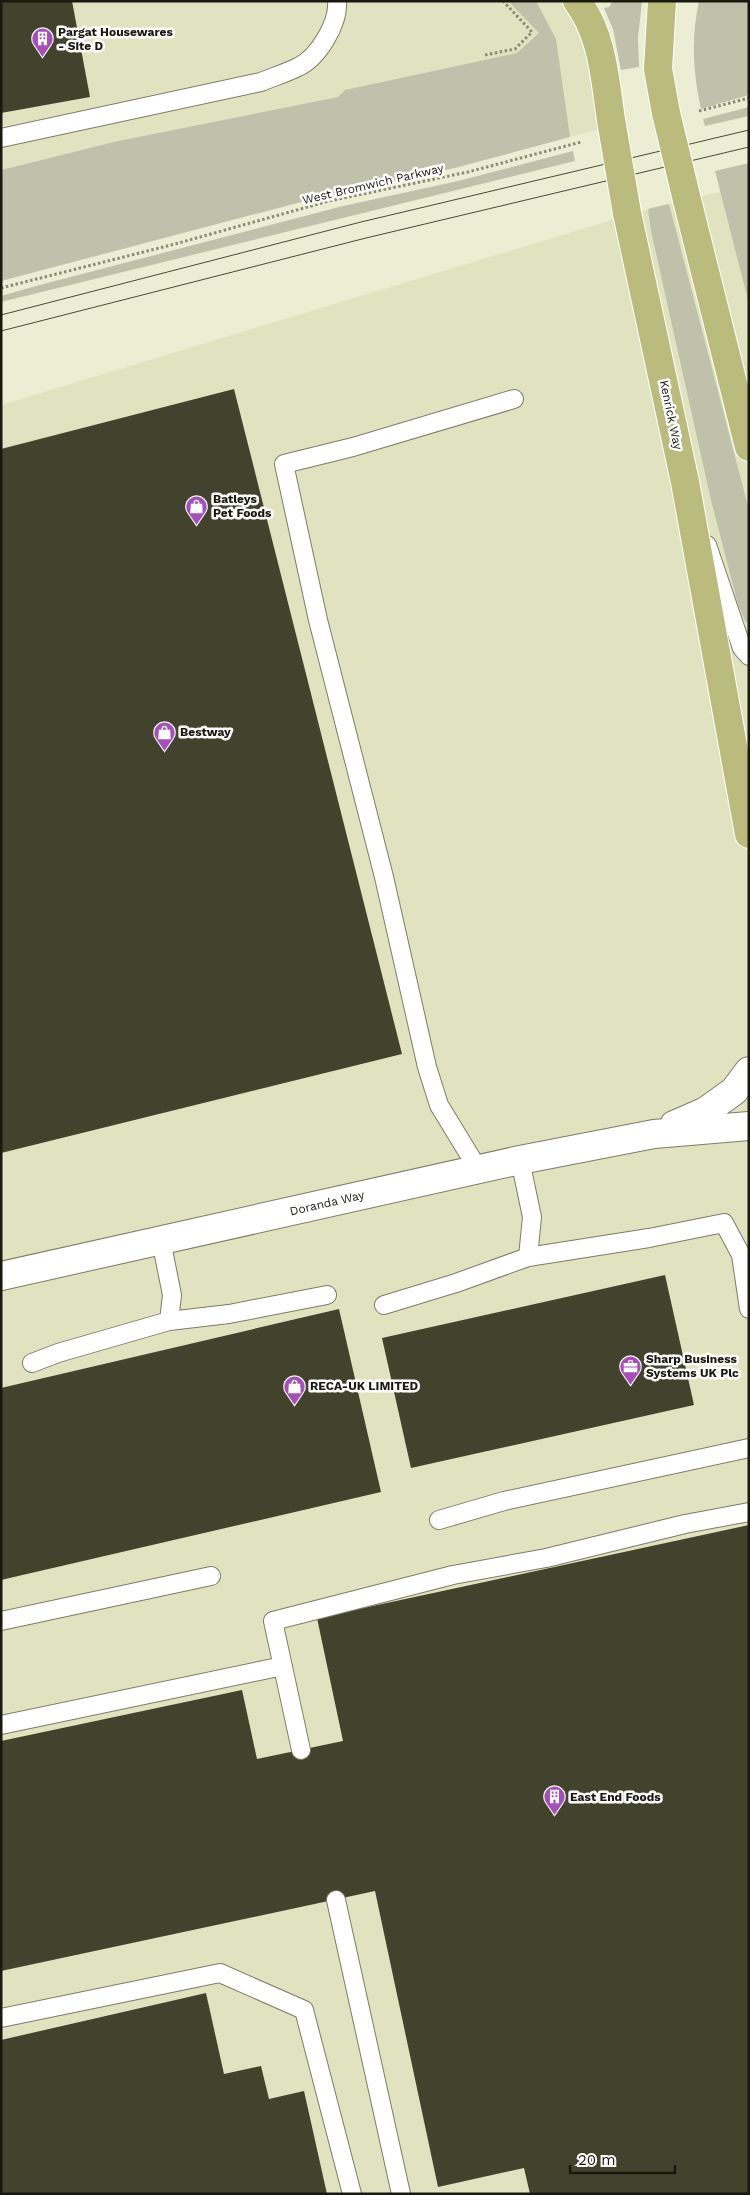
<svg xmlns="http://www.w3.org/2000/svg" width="750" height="2195" font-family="'Work Sans',sans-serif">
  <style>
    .built { fill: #e1e3c0 }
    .green { fill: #c0c1aa }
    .building { fill: #42432d }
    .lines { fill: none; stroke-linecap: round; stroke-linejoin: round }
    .service-casing { stroke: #7b7d65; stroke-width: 20 }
    .minor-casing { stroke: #7b7d65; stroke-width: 30 }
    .primary-casing { stroke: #fff; stroke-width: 30 }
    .path { stroke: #8a8b78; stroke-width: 3; stroke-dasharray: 2.5 2.5; stroke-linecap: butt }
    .service { stroke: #fff; stroke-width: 18 }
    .minor { stroke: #fff; stroke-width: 28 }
    .primary { stroke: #bbbb7d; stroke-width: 28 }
    .tram { stroke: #49493c; stroke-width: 1 }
    .primary-bridge-casing { stroke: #fff; stroke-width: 30; stroke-linecap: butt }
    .primary-bridge { stroke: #bbbb7d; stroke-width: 28 }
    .labels { text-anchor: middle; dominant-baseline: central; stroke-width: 5; stroke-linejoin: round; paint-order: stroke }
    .poi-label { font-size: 12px; font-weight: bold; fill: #191910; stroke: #fff; text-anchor: start }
    .street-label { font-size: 12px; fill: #191910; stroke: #fff }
  </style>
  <rect width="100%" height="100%" fill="#eceed3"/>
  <path class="built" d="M1,1H577L612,126L570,137L563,93L345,90L338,97L118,141L1,170Z
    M749,190V2194H1V405L658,206L720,192Z"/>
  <path class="green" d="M508,1H536L556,39L570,137L455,168L339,192L1,281V170L118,141L338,97L345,90L517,53L539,33Z
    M613,1H642L638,38L639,67L621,70L613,29L604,8L609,7Z
    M699,1H749V95L701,109C693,72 691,38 699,1Z
    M749,107V116L705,126L703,119Z
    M573,151L575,161L1,302V296L36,286L343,206L458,181Z
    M749,163V304L715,171Z
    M669,204L749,510V624L745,621L738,605L711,500L651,231L648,209Z"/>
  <path class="building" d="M1,1H72L90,97L1,113Z
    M234,389L402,1054L1,1153V449Z
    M665,1275L694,1405L411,1468L382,1338Z
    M339,1309L381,1492L1,1580V1388Z
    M749,1525V2194H530L524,2168L438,2187L375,1891L1,1971V1741L242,1690L257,1759L343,1741L317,1618Z
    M206,1993L224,2074L261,2066L269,2099L304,2091L327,2194H1V2040Z"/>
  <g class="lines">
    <defs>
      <path id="service" d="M1,138L261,82C273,77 286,73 298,67C318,58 339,23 337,1
        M707,545L742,648L749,656
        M478,1169L439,1105L427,1067L384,877L318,620L284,464L353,447L514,399
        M528,1257L649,1238L724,1223L741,1255L749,1309
        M384,1305L456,1283L528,1257L532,1217L520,1160
        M169,1321L229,1314L327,1295
        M32,1363L58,1353L169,1321L172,1295L161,1240
        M439,1520L504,1501L749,1448
        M1,1621L211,1576
        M1,1725L283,1666
        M301,1750L273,1621L453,1575L546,1558L685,1524L749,1512
        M336,1900L401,2194
        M1,2018L220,1973L304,2010L352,2194"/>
      <path id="minor" d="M674,1125L706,1111L734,1091L749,1071
        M1,1276L520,1160L654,1134L749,1126"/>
      <path id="primary" d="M577,1C604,36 605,84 612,126
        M662,1L658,69L666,113
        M687,200L749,447
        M627,213L685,482L749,834"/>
    </defs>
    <use href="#service" class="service-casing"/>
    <use href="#minor" class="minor-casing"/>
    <use href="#primary" class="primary-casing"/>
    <path class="path" d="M485,55L515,49L532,32L503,1
      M699,111L749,98
      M1,288L175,244L329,201L468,172L581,142"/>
    <use href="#service" class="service"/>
    <use href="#minor" class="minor"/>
    <use href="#primary" class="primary"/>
    <path class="tram" d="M1,315L361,222L749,130
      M1,331L366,238L749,147"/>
    <defs>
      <path id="primary-bridge" d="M666,113L687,200
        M612,126L627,213"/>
    </defs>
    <use href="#primary-bridge" class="primary-bridge-casing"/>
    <use href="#primary-bridge" class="primary-bridge"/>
  </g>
  <defs>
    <symbol id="building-pin" viewBox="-11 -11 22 30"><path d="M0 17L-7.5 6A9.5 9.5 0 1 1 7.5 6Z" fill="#a64eba" stroke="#fff"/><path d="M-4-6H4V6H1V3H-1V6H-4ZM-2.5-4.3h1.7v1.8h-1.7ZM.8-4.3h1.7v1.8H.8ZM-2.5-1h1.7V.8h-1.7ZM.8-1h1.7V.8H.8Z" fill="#fff"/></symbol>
    <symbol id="shop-pin" viewBox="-11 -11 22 30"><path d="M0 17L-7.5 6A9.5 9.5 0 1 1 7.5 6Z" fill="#a64eba" stroke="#fff"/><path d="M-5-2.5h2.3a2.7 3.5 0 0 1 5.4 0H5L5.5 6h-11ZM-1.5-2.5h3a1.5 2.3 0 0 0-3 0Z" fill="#fff"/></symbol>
    <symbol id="office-pin" viewBox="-11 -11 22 30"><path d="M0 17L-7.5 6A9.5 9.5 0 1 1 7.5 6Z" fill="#a64eba" stroke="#fff"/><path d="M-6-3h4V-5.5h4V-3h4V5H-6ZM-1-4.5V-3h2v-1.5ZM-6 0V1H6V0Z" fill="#fff"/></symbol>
  </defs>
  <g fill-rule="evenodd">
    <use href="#building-pin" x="30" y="26" width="25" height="34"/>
    <use href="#shop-pin" x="184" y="494" width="25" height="34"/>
    <use href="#shop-pin" x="152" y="720" width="25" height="34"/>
    <use href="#office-pin" x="618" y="1354" width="25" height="34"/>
    <use href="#shop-pin" x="282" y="1374" width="25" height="34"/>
    <use href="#building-pin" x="542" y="1784" width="25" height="34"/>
  </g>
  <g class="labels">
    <g class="poi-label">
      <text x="58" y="32">Pargat Housewares<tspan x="58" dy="14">- Site D</tspan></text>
      <text x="213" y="499">Batleys<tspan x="213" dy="14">Pet Foods</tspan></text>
      <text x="180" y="732">Bestway</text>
      <text x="646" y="1359">Sharp Business<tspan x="646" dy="14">Systems UK Plc</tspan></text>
      <text x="310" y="1386">RECA-UK LIMITED</text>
      <text x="570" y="1797">East End Foods</text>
    </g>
    <g class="street-label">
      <text transform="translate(373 184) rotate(-13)">West Bromwich Parkway</text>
      <text transform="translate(671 415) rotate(78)">Kenrick Way</text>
      <text transform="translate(327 1203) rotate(-13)">Doranda Way</text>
    </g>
  </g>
  <rect width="750" height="2195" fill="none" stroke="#191910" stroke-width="5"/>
  <path d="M570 2165v8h105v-8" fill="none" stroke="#191910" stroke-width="2.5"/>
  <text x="578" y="2165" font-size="15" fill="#191910" stroke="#ffffff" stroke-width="4" paint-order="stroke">20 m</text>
</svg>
